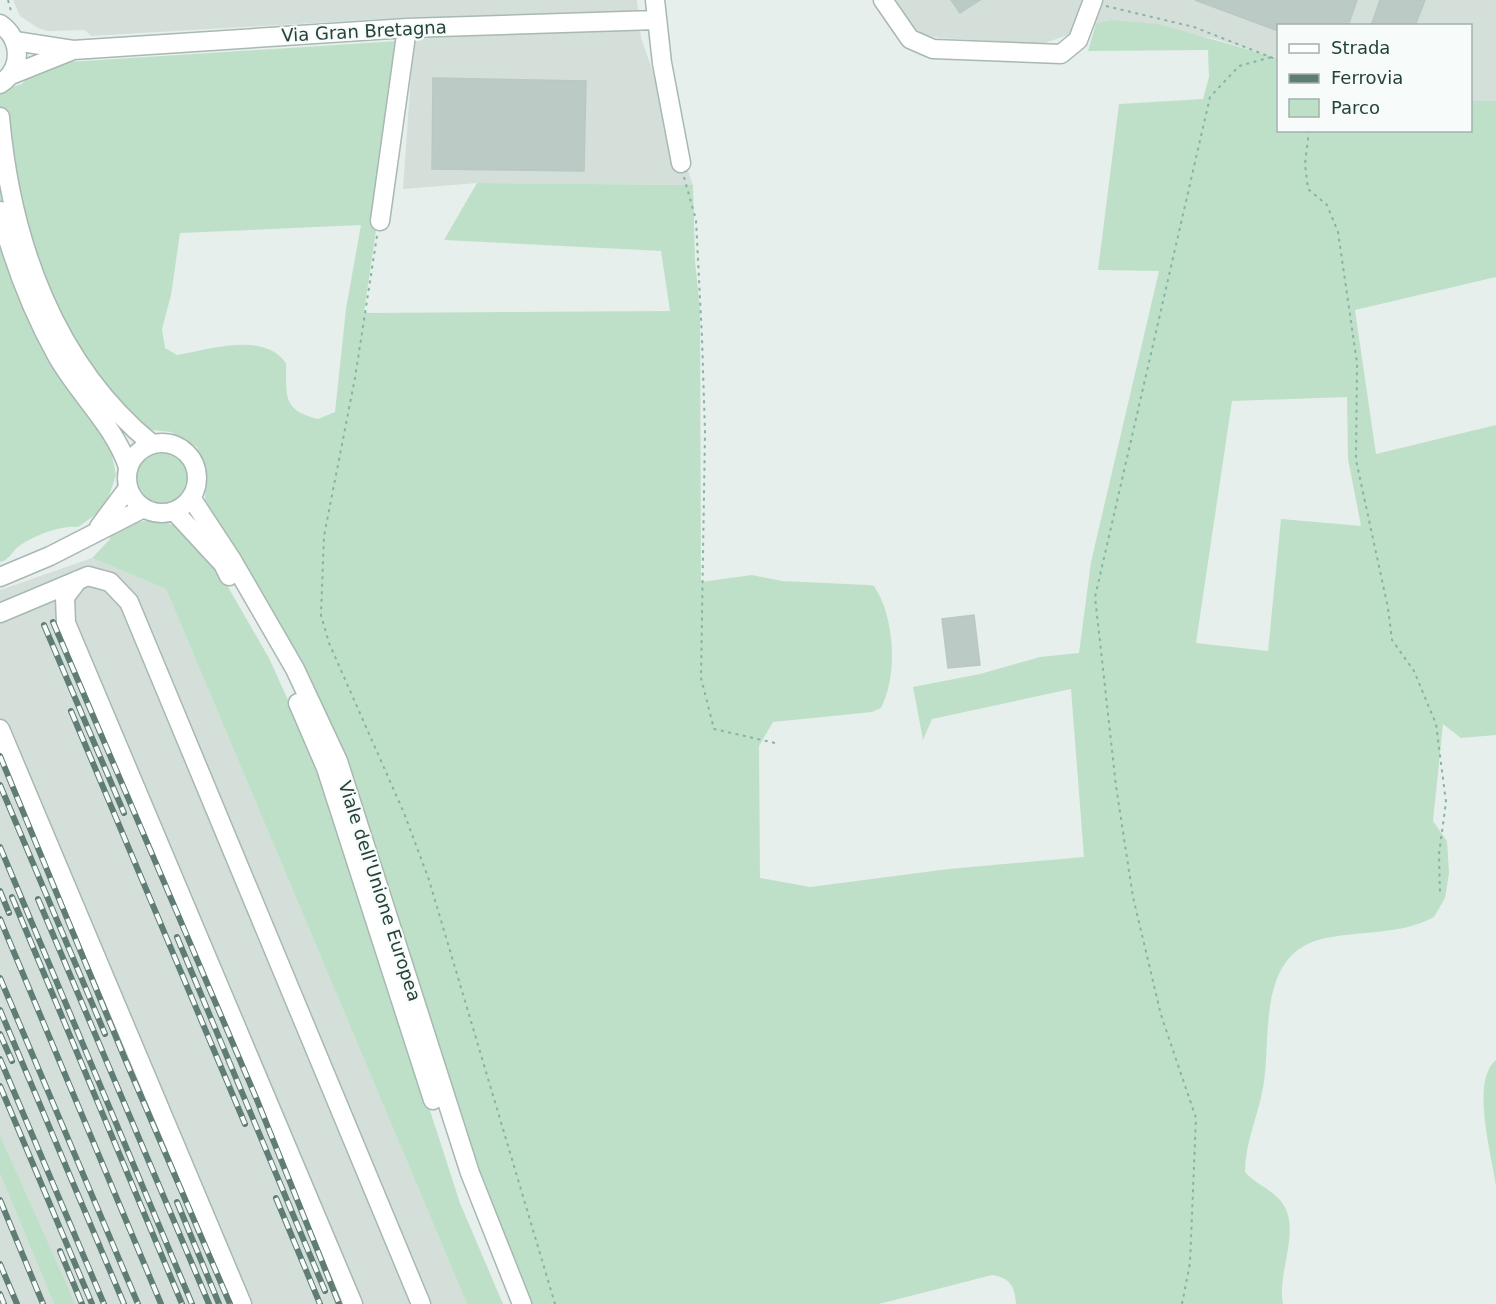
<svg xmlns="http://www.w3.org/2000/svg" width="1496" height="1304" font-family="'DejaVu Sans',sans-serif">
  <style>
    .built { fill: #d4dfda }
    .green { fill: #bfe0c8; fill-rule: evenodd }
    .building { fill: #bbcac4; stroke: #b8c9c2; stroke-width: 1.5 }
    .lines { fill: none; stroke-linecap: round; stroke-linejoin: round }
    .minor-casing { stroke: #a8b8b2; stroke-width: 21 }
    .path { stroke: #86b3a5; stroke-width: 2; stroke-dasharray: 3 4.5; stroke-linecap: butt }
    .minor { stroke: #fff; stroke-width: 18 }
    .rail-casing { stroke: #5f7d75; stroke-width: 6 }
    .rail { stroke: #f7fbf9; stroke-width: 4; stroke-dasharray: 11; stroke-linecap: butt }
    .labels { text-anchor: middle; dominant-baseline: central; stroke-width: 4.5; stroke-linejoin: round; paint-order: stroke }
    .street-label { font-size: 18px; fill: #24423a; stroke: #f7fbf9 }
  </style>
  <rect width="100%" height="100%" fill="#e6efeb"/>
  <path class="built" d="M13,0H637L641,38L693,185L477,183L403,189L415,17L91,36L85,30L48,31L38,28L20,16Z
    M894,0H1496V101H1471L1470,26H1278V58L1212,38L1111,20L1042,44L941,38L924,35L911,25Z
    M92,558L166,589L467,1304H75L0,1135V590Z
    M0,1174L22,1227L54,1304H0Z"/>
  <path class="green" d="M1111,20L1158,24L1278,58V130H1470L1471,101H1496V277L1355,310L1376,454L1496,425V735L1461,738L1443,724L1433,821L1447,841L1449,873L1445,898L1434,917C1400,936 1355,930 1318,940C1256,959 1272,1039 1263,1088C1258,1116 1245,1143 1245,1172C1255,1183 1268,1188 1278,1198C1305,1224 1276,1272 1283,1304H1016C1015,1286 1010,1278 992,1275L879,1304H530L453,1101L393,909L243,563L205,500L206,475L197,447L171,432L152,430L127,415L92,421L111,451L116,475L105,508L78,527C60,525 33,536 18,547C11,552 10,560 0,562V91L22,84L37,64L398,41L377,224L364,312L370,313L670,311L661,251L444,240L477,183L693,185L695,261L700,309L701,582L752,575L782,581L868,585L874,586C895,617 898,675 881,708L872,712L773,722L759,746L760,878L810,887L949,869L1084,857L1071,689L932,719L923,740L913,687L980,674L1040,657L1079,653L1091,562L1159,271L1098,270L1119,104L1203,99L1209,77L1208,50L1088,51L1096,24ZM361,225L346,309L335,412L318,419C281,410 287,395 286,363C264,331 208,350 177,355L165,348L162,329L171,295L180,233ZM1347,397L1348,459L1361,526L1281,519L1268,651L1196,643L1232,401Z
    M135 477a28 28 0 1 1 56 0a28 28 0 1 1-56 0Z
    M146,521L164,522L179,527L198,545L224,580L269,658L320,771L460,1203L503,1304H467L166,589L92,558L110,539L108,534L126,523Z
    M1496,1060V1186C1492,1156 1470,1081 1496,1060Z
    M0,1135L70,1292L75,1304H54L0,1174Z"/>
  <path class="building" d="M951,0H980L960,13Z
    M1195,0H1357L1348,26H1278V31Z
    M1380,0H1425L1415,26H1371Z
    M433,78L586,81L584,171L432,169Z
    M974,615L980,665L948,668L942,619Z"/>
  <g class="lines">
    <defs>
      <path id="minor" d="M655,0L662,63L681,163
        M883,0L910,39L933,49L1061,54L1078,40L1093,0
        M0,24C22,39 23,69 0,84
        M15,41L73,50L407,28L656,20
        M11,75L71,51
        M0,117C11,241 54,364 152,444
        M0,211C13,261 32,311 57,356C79,395 114,425 128,467
        M380,221L407,28
        M127 478a35 35 0 1 1 70 0a35 35 0 1 1-70 0Z
        M192,499L232,560L295,669L338,761L470,1173L522,1304
        M174,511L223,564L229,576
        M99,527L128,488
        M0,577L50,556L144,508
        M78,580L65,597L66,623L353,1304
        M0,613L88,576L110,582L129,602L421,1304
        M298,703L326,768L433,1100
        M0,729L242,1304"/>
    </defs>
    <use href="#minor" class="minor-casing"/>
    <path class="path" d="M8,0L11,11
      M1106,6L1194,27L1278,60
      M1309,130L1305,164L1308,189L1327,205L1338,232L1357,363L1356,460L1388,608L1392,640L1414,671L1436,724L1446,802L1439,854L1440,893
      M684,177L696,220L702,338L705,432L701,678L714,729L775,743
      M377,236L355,378L324,536L321,615L329,643L404,813L429,880L555,1304
      M1182,1304L1190,1263L1196,1118L1161,1015L1133,897L1116,786L1095,597L1210,97L1239,66L1272,57"/>
    <use href="#minor" class="minor"/>
    <defs>
      <path id="rail" d="M53,622L257,1100L339,1304
        M44,625L124,813
        M71,711L245,1124
        M0,756L125,1059L230,1304
        M0,785L105,1034
        M0,847L192,1304
        M0,891L9,913
        M12,897L182,1304
        M38,899L209,1304
        M0,919L161,1304
        M177,937L325,1291
        M0,978L138,1304
        M0,1010L124,1304
        M0,1034L12,1061
        M0,1059L104,1304
        M0,1086L92,1304
        M276,1198L320,1304
        M0,1200L43,1304
        M177,1202L219,1304
        M60,1251L82,1304
        M0,1264L17,1304
        M0,1294L4,1304"/>
    </defs>
    <use href="#rail" class="rail-casing"/>
    <use href="#rail" class="rail"/>
  </g>
  <g class="labels">
    <g class="street-label">
      <text transform="translate(364 31) rotate(-3)">Via Gran Bretagna</text>
      <text transform="translate(380 891) rotate(72)">Viale dell'Unione Europea</text>
    </g>
  </g>
  <rect x="1277" y="24" width="195" height="108" fill="#f7fbf9" stroke="#a3b1ad" stroke-width="1.5"/>
  <rect x="1289" y="44" width="30" height="9" fill="#ffffff" stroke="#a3b1ad" stroke-width="1.5"/>
  <text x="1331" y="54" font-size="18" fill="#24423a">Strada</text>
  <rect x="1289" y="74" width="30" height="9" fill="#5f7d75" stroke="#a3b1ad" stroke-width="1.5"/>
  <text x="1331" y="84" font-size="18" fill="#24423a">Ferrovia</text>
  <rect x="1289" y="99" width="30" height="18" fill="#bfe0c8" stroke="#a3b1ad" stroke-width="1.5"/>
  <text x="1331" y="114" font-size="18" fill="#24423a">Parco</text>
</svg>
